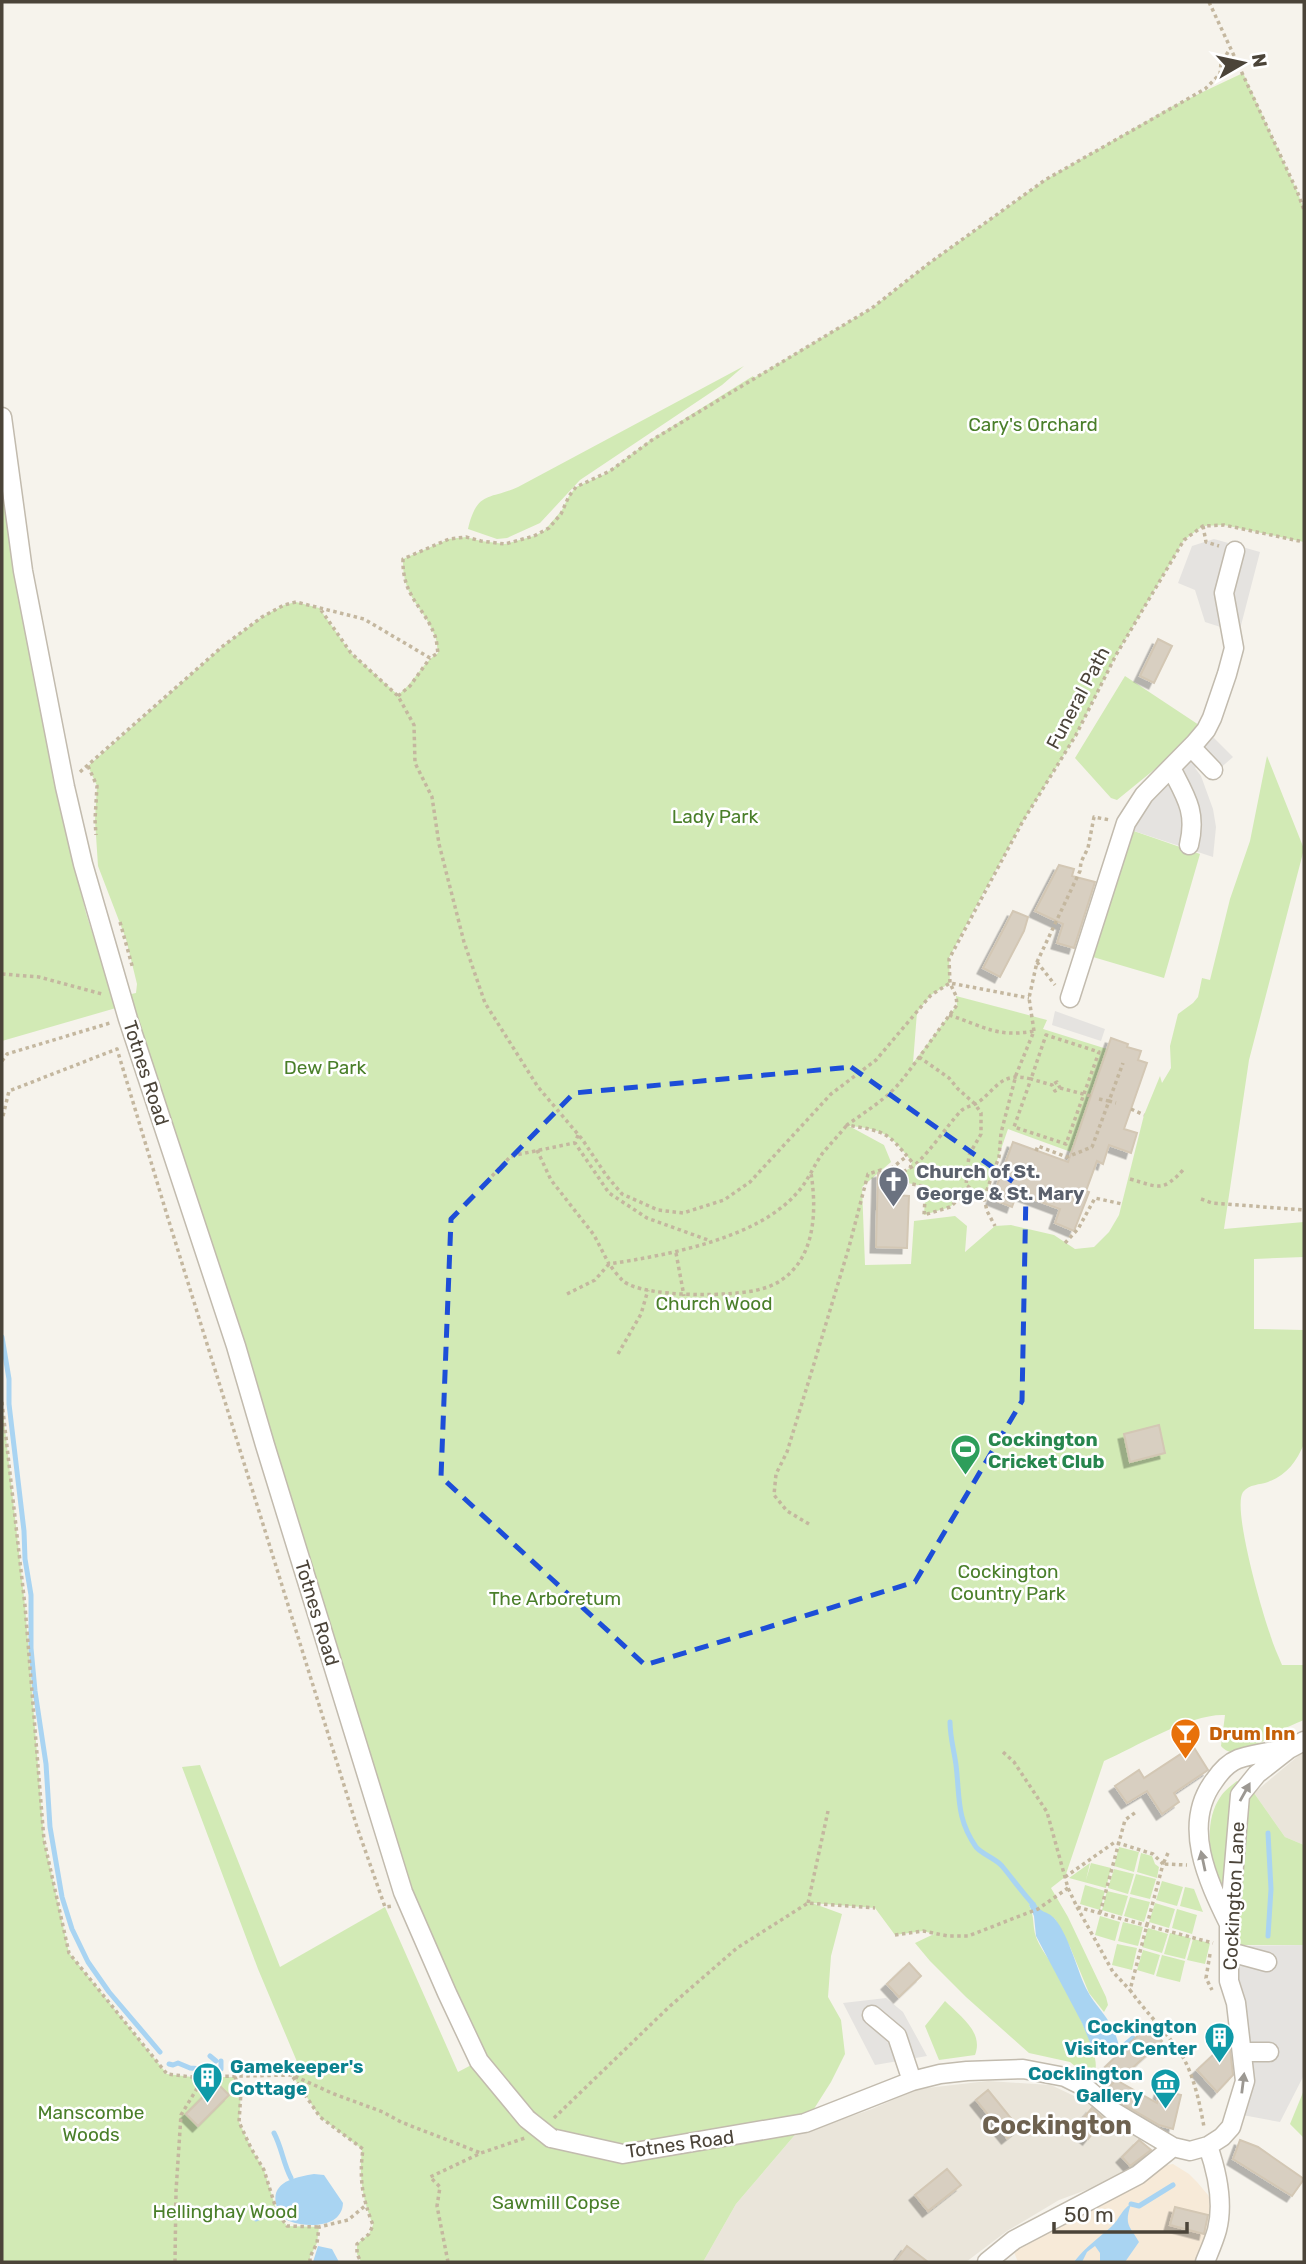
<svg xmlns="http://www.w3.org/2000/svg" width="1306" height="2264" font-family="Rubik,sans-serif">
  <style>
    .residential { fill: #eae5da }
    .commercial { fill: #f7ead8 }
    .green { fill: #d2eab5 }
    .parking { fill: #e5e3e0 }
    .water { fill: #a9d4f2 }
    .lines { fill: none; stroke-linecap: round; stroke-linejoin: round }
    .stream { stroke: #a9d4f2; stroke-width: 5 }
    .building { fill: #d8cfc1; stroke: #d3c7b4; stroke-width: 2; filter: url(#shadow) }
    .minor-casing { stroke: #c2bbae; stroke-width: 21 }
    .path { stroke: #c4b79f; stroke-width: 3.5; stroke-dasharray: 3.5 3.5; stroke-linecap: butt }
    .minor { stroke: #fff; stroke-width: 18 }
    .minor-bridge-casing { stroke: #c2bbae; stroke-width: 21; stroke-linecap: butt }
    .minor-bridge { stroke: #fff; stroke-width: 18 }
    .oneway { fill: #9c9892 }
    .marked { fill: none; stroke: #1d4ed8; stroke-width: 5; stroke-dasharray: 14 9; stroke-linejoin: round }
    .labels { text-anchor: middle; dominant-baseline: central; stroke-width: 5; stroke-linejoin: round; paint-order: stroke }
    .park-label { font-size: 19px; fill: #4a7f2a; stroke: #fff }
    .street-label { font-size: 19px; fill: #4b4439; stroke: #fff }
    .worship-label { font-size: 19px; font-weight: bold; fill: #5b616d; stroke: #fff; text-anchor: start }
    .leisure-label { font-size: 19px; font-weight: bold; fill: #27864d; stroke: #fff; text-anchor: start }
    .food-label { font-size: 19px; font-weight: bold; fill: #c56008; stroke: #fff; text-anchor: start }
    .culture-label { font-size: 19px; font-weight: bold; fill: #0d838f; stroke: #fff; text-anchor: end }
    .district-label { font-size: 26px; font-weight: bold; fill: #6e6250; stroke: #fff }
  </style>
  <defs>
    <filter id="shadow"><feDropShadow dx="-5.5" dy="5.5" stdDeviation="0" flood-color="#0004"/></filter>
  </defs>
  <rect width="100%" height="100%" fill="#f6f3ec"/>
  <path class="residential" d="M1304,1751V1845L1285,1837L1254,1793Z
    M988,2081L1051,2085L1091,2104L1109,2120L1131,2129L1153,2153L1135,2172L1059,2200L1007,2231L966,2262H703L736,2204L794,2136L872,2109L918,2089Z"/>
  <path class="commercial" d="M1173,2164L1189,2174L1197,2182L1208,2195L1213,2208L1197,2262H1018L1014,2252L1043,2233L1105,2204L1163,2166Z"/>
  <path class="green" d="M1243,73L1297,191L1304,210V542L1224,525L1203,526L1184,540L1116,655L1076,735L1023,821L975,908L949,958L950,983L931,995L917,1012L913,1063L957,1005L956,996L1047,1020L1043,1029L1107,1049L1071,1152L1008,1129L984,1198L961,1197L950,1207L924,1215L925,1199L922,1186L903,1182L898,1175L910,1168L912,1162C891,1135 884,1129 849,1126L884,1145L891,1162L862,1187L865,1265L911,1264L914,1221L955,1216L967,1226L965,1252L995,1226L1011,1225L1054,1235L1075,1249L1094,1247L1109,1232L1119,1215L1144,1115L1160,1076L1162,1083L1171,1068L1170,1046L1178,1014L1193,1003L1198,997L1202,978L1210,980L1230,899L1250,841L1267,756L1304,849L1249,1060L1224,1229L1304,1222V1257L1254,1259V1329L1304,1330V1444C1296,1462 1287,1475 1268,1482C1260,1485 1249,1484 1243,1492C1232,1508 1262,1612 1270,1634C1273,1645 1278,1655 1282,1665H1304V1720C1295,1724 1286,1727 1278,1732C1262,1740 1237,1764 1221,1746L1225,1715C1192,1713 1135,1747 1104,1761L1065,1877L1051,1888L1068,1917L1106,1997L1108,2005L1104,2012L1089,1993L1070,1947L1055,1919L1029,1905C1035,1917 1032,1926 1036,1937C1039,1945 1045,1954 1050,1961C1061,1982 1102,2051 1095,2071L1087,2076L1070,2062L1029,2053L966,1997L930,1961L915,1943L934,1934L923,1931L895,1935L875,1908L812,1903L842,1914L831,1956L828,1997L841,2020L845,2054L831,2082L805,2123L736,2204L703,2262H361L357,2254V2244L369,2234L373,2225C362,2197 359,2178 362,2149L320,2117L292,2075L298,2064L258,1969L182,1767L200,1765L280,1967L385,1907L458,2072L479,2061L403,1892L122,996L136,993L137,984L126,939L98,866L95,820L97,786L88,766L223,646L262,617L284,605L296,602L319,608L351,653L398,695C414,683 421,664 438,653C437,647 437,641 435,636C423,605 402,598 403,559L449,539L466,537L481,541L505,544L534,536L544,531L562,510L569,496L576,487L605,474L652,439L753,376L754,378L872,308L928,264L1045,180L1173,106Z
    M744,366L722,385L580,480L540,523L507,538L497,539L468,529C477,490 490,500 518,487Z
    M2,468L68,839L86,913L116,1008L2,1041Z
    M1125,676L1199,725L1171,756L1117,800L1111,798L1075,758Z
    M1131,830L1200,854L1164,978L1093,957Z
    M2,1402L25,1606L44,1840L69,1953L167,2074L192,2077H234L241,2092L239,2122L251,2148L264,2170L277,2212L287,2226L319,2227L317,2243L310,2257V2262H2Z
    M1237,1781L1254,1793L1285,1837L1304,1845V1945H1236C1224,1904 1193,1835 1221,1796C1225,1790 1232,1785 1237,1781Z
    M1119,1847L1139,1852L1134,1872L1114,1866Z
    M1141,1853L1152,1856L1155,1864L1159,1867L1157,1878L1137,1872Z
    M1090,1863L1086,1880L1091,1863L1111,1868L1106,1888L1069,1878Z
    M1114,1869L1134,1874L1128,1894L1108,1888Z
    M1136,1874L1156,1879L1150,1899L1130,1894Z
    M1162,1881L1183,1887L1177,1906L1156,1900Z
    M1085,1885L1105,1891L1100,1910L1080,1904Z
    M1185,1887L1194,1889L1203,1912L1180,1906Z
    M1107,1891L1128,1896L1122,1916L1102,1910Z
    M1130,1897L1150,1902L1144,1922L1124,1916Z
    M1155,1903L1175,1909L1169,1928L1149,1922Z
    M1177,1909L1197,1915L1192,1934L1172,1928Z
    M1100,1916L1120,1922L1115,1941L1095,1935Z
    M1123,1922L1143,1927L1138,1946L1118,1941Z
    M1148,1928L1168,1934L1162,1953L1142,1947Z
    M1170,1933L1191,1938L1185,1959L1164,1954Z
    M1193,1939L1210,1943L1205,1964L1187,1960Z
    M1117,1944L1137,1948L1132,1970L1112,1965Z
    M1143,1950L1160,1955L1154,1975L1137,1970Z
    M1162,1955L1185,1961L1180,1982L1156,1976Z
    M945,2001C960,2016 984,2032 975,2055L939,2060L925,2026Z
    M1304,2090V2138L1290,2124Z"/>
  <path class="parking" d="M1214,539L1260,552L1239,633L1205,622L1195,590L1178,583L1192,546Z
    M1210,734L1233,757L1210,777L1199,765L1195,768L1201,776L1213,809L1216,827L1213,857L1131,830L1146,801Z
    M1055,1011L1105,1029L1101,1041L1052,1025Z
    M1304,1945V2075L1280,2122L1237,2114L1245,2081L1230,1946Z
    M886,1998L903,2012L927,2056L875,2065L843,2003Z"/>
  <path class="water" d="M1035,1902C1040,1914 1047,1910 1055,1919C1068,1935 1076,1965 1084,1984C1096,2011 1114,2017 1120,2051L1096,2057L1082,2023L1036,1936L1034,1916L1029,1905Z
    M314,2174L324,2175L343,2203C342,2228 308,2228 289,2221C282,2218 278,2211 276,2204C271,2181 297,2177 314,2174Z
    M1131,2204C1124,2225 1129,2225 1139,2242L1125,2262H1100V2253L1095,2246L1087,2252L1082,2262H1074C1085,2247 1099,2238 1112,2226C1120,2218 1122,2209 1131,2204Z
    M318,2246L332,2249L339,2262H313Z"/>
  <g class="lines">
    <path class="stream" d="M2,1337L9,1379V1404L24,1531L25,1559L31,1595V1648L35,1691L46,1764L50,1827L62,1897L72,1929L88,1962L109,1992L160,2052
      M950,1722C950,1737 954,1750 956,1765C960,1797 956,1818 976,1847C983,1855 995,1858 1002,1866C1012,1878 1021,1891 1032,1903
      M1268,1936L1271,1889L1268,1833
      M1120,2049L1133,2038
      M210,2056L216,2061
      M169,2064L173,2065L178,2063L190,2068L203,2069
      M221,2069V2061
      M274,2133C282,2148 283,2163 291,2178
      M1131,2204L1139,2206L1173,2185
      M256,2219L278,2211"/>
  </g>
  <path class="building" d="M1158,639L1172,646L1154,683L1140,676Z
    M1059,865L1074,869L1072,876L1095,882L1074,948L1057,943L1063,924L1035,911Z
    M1013,911L1028,917L1024,931L1000,977L983,968Z
    M1111,1038L1128,1044L1127,1047L1141,1051L1138,1060L1147,1063L1124,1129L1137,1133L1131,1153L1109,1145L1103,1164L1097,1161L1086,1191L1089,1192L1074,1231L1055,1223L1060,1209L1017,1193L1012,1207L992,1199L1013,1142L1068,1162Z
    M888,1171L894,1174V1195L909,1196L907,1248L876,1247L878,1173Z
    M1159,1425L1165,1453L1130,1462L1124,1434Z
    M1193,1746L1208,1770L1174,1793L1179,1802L1162,1814L1147,1791L1127,1803L1115,1786L1139,1770L1144,1778Z
    M909,1963L921,1976L899,1997L887,1984Z
    M1148,2026L1162,2041L1118,2081L1157,2103L1160,2090L1181,2095L1173,2129L1159,2125L1121,2103L1106,2090L1116,2080L1118,2081L1105,2067Z
    M1229,2040L1233,2075L1217,2092L1197,2070Z
    M217,2083L229,2095L198,2126L186,2114Z
    M988,2090L1019,2128L1007,2138L976,2100Z
    M1092,2108L1104,2119L1088,2139L1075,2128Z
    M1139,2140L1151,2150L1130,2166L1122,2157Z
    M1240,2140L1258,2147L1304,2179L1292,2196L1233,2159Z
    M947,2169L961,2185L928,2211L915,2195Z
    M1175,2207L1208,2215L1204,2234L1170,2225Z
    M907,2246L928,2262H895Z"/>
  <g class="lines">
    <defs>
      <path id="minor" d="M2,417L23,571L65,787L83,864L128,1019L236,1346L265,1445L403,1892L447,1993L479,2061L527,2119
        M1191,747L1213,770
        M1171,768C1186,797 1197,812 1189,845
        M1070,998L1126,823L1144,795L1195,743L1206,730L1212,718L1227,674L1234,648L1224,593L1235,551
        M1229,1924C1208,1881 1181,1825 1214,1781C1220,1772 1228,1763 1238,1759C1253,1754 1270,1752 1286,1749
        M1230,1952L1267,1962
        M872,2015L897,2036L912,2081
        M1243,2052H1269
        M551,2138L623,2154L805,2123L912,2081L940,2074L967,2071L1023,2069L1065,2077L1085,2087L1114,2112L1173,2147L1190,2151L1208,2146L1222,2137L1231,2127L1245,2081L1236,2003L1229,1981V1924L1240,1795L1257,1774L1289,1749L1304,1741
        M987,2262L1014,2240L1138,2175L1173,2147
        M1205,2262C1209,2252 1214,2241 1217,2230C1224,2203 1217,2172 1208,2146"/>
    </defs>
    <use href="#minor" class="minor-casing"/>
    <path class="path" d="M1209,2L1297,191L1304,210
      M1203,526L1206,542L1219,546
      M321,610L351,653L398,696L414,725L415,763L432,797L439,844L464,942L485,1003L538,1087L582,1139L606,1175L622,1194L658,1210L683,1213L724,1200L750,1182L831,1094L876,1060L931,995L950,983L1029,998
      M398,696L410,686L430,658
      M88,766L97,786L95,820L96,835
      M80,772L223,646L262,617L284,605L296,602L364,619L430,658L438,653C437,648 437,641 435,636C424,606 402,597 403,559L449,539L466,537L481,541L505,544L534,536L549,528L561,514L569,496L576,487L610,471L652,440L872,308L928,264L1045,180L1205,89L1220,74L1221,63L1230,49
      M120,922L133,969
      M1037,962L1055,985
      M2,974L39,977L102,994
      M949,1015C983,1026 997,1038 1034,1031L1016,1075L1001,1133L999,1157L984,1198L961,1197L950,1207L924,1215L925,1199L922,1186L903,1182L898,1175L910,1168L912,1162C886,1131 887,1132 847,1125C865,1112 888,1098 902,1080C921,1056 938,1030 957,1005L956,996L950,983L949,959L1023,821L1076,735L1116,655L1184,540L1203,526L1224,525L1304,542
      M1034,1031L1029,998L1037,962L1080,871L1081,862L1088,848L1094,817L1110,820
      M919,1057L949,1078L958,1089L975,1104L981,1113V1134L969,1155L966,1185L984,1198L987,1211L995,1226
      M2,1061L7,1054L110,1023
      M1060,1088L1091,1096
      M1099,1099L1109,1101L1123,1063
      M1131,1109L1144,1115
      M3,1116L9,1091L117,1049L167,1215L357,1827L385,1907L392,1906
      M578,1135L575,1143L609,1193L647,1218L708,1240
      M537,1150L551,1180L594,1235L609,1264C667,1255 756,1239 796,1194C807,1183 813,1167 822,1154C830,1144 839,1135 847,1125
      M1036,1151L1038,1146L1067,1157L1092,1147L1109,1101L1116,1103
      M910,1168C923,1162 948,1124 961,1111C966,1106 974,1106 980,1101C999,1085 1003,1072 1031,1079L1046,1035L1099,1052L1066,1144L1014,1127L1031,1079L1052,1085L1055,1091L1060,1088L1057,1082L1052,1085
      M492,1176L511,1156L574,1143
      M1130,1179C1159,1187 1162,1193 1184,1169
      M1201,1199L1212,1203L1304,1210
      M1065,1243L1078,1229L1095,1198L1122,1204
      M676,1253L684,1296
      M567,1294L595,1280L609,1264C613,1269 618,1276 623,1281C644,1298 735,1297 761,1289C773,1286 784,1280 793,1270C816,1245 816,1205 811,1173
      M618,1354L641,1314L648,1290
      M2,1402L25,1606L44,1840L69,1953L167,2074L192,2077L292,2075L334,2094L383,2112L401,2122L481,2153
      M809,1524L787,1511L774,1495L776,1474L787,1452L813,1367L849,1247L868,1174L881,1170L898,1175L888,1171L907,1156
      M1003,1752L1014,1762L1047,1812L1068,1888L1077,1907L1213,1943
      M1168,1853L1163,1864L1187,1865
      M1065,1877L1115,1842L1153,1854L1163,1864L1130,1990C1147,2014 1169,2034 1184,2059C1195,2080 1200,2105 1204,2127
      M808,1903L828,1811
      M1077,1907L1113,1972L1130,1990
      M1100,1913L1125,1820L1136,1812
      M895,1935L923,1931L948,1936H968L1038,1909L1068,1888
      M1210,1954L1206,1978L1212,1990
      M235,2077L241,2092L239,2122L251,2148L264,2170L277,2212L287,2226L319,2227
      M293,2077L320,2117L363,2149C359,2178 362,2197 373,2225L369,2234L357,2244V2254L361,2262
      M554,2118L669,2007L737,1948L808,1903L875,1908
      M175,2262L176,2191L181,2115L204,2077
      M310,2262V2257L317,2243L319,2227L348,2220L365,2206
      M448,2262L437,2206L440,2187L430,2177L481,2153L525,2138"/>
    <use href="#minor" class="minor"/>
    <defs>
      <path id="minor-bridge" d="M527,2119L551,2138"/>
    </defs>
    <use href="#minor-bridge" class="minor-bridge-casing"/>
    <use href="#minor-bridge" class="minor-bridge"/>
  </g>
  <defs><path id="oneway-solid" d="M-6-.8H1V-3.2L6.5 0L1 3.2V.8H-6Z" transform="scale(1.75)"/></defs>
  <g class="oneway">
    <use href="#oneway-solid" transform="translate(1245 1792) rotate(-61)"/>
    <use href="#oneway-solid" transform="translate(1203 1861) rotate(-102)"/>
    <use href="#oneway-solid" transform="translate(1243 2083) rotate(-83)"/>
  </g>
  <path class="marked" d="M851,1067L1026,1191L1022,1401L915,1582L645,1665L441,1477L451,1219L574,1093Z"/>
  <defs>
    <symbol id="church-pin" viewBox="-11 -11 22 30"><path d="M0 17L-7.5 6A9.5 9.5 0 1 1 7.5 6Z" fill="#6b7280" stroke="#fff"/><path d="M-1.2-6h2.4v3.5h3.3v2.4h-3.3V6h-2.4V-.1h-3.3v-2.4h3.3Z" fill="#fff"/></symbol>
    <symbol id="stadium-pin" viewBox="-11 -11 22 30"><path d="M0 17L-7.5 6A9.5 9.5 0 1 1 7.5 6Z" fill="#2e9e5b" stroke="#fff"/><path d="M0-5a6.5 5 0 1 0 0 10a6.5 5 0 1 0 0-10ZM-3.5-1.8h7v3.6h-7Z" fill="#fff"/></symbol>
    <symbol id="bar-pin" viewBox="-11 -11 22 30"><path d="M0 17L-7.5 6A9.5 9.5 0 1 1 7.5 6Z" fill="#e8710a" stroke="#fff"/><path d="M-6-5H6L.8 .8V4.5H3.5V6h-7V4.5H-.8V.8Z" fill="#fff"/></symbol>
    <symbol id="building-pin" viewBox="-11 -11 22 30"><path d="M0 17L-7.5 6A9.5 9.5 0 1 1 7.5 6Z" fill="#0f9aa8" stroke="#fff"/><path d="M-4-6H4V6H1V3H-1V6H-4ZM-2.5-4.3h1.7v1.8h-1.7ZM.8-4.3h1.7v1.8H.8ZM-2.5-1h1.7V.8h-1.7ZM.8-1h1.7V.8H.8Z" fill="#fff"/></symbol>
    <symbol id="museum-pin" viewBox="-11 -11 22 30"><path d="M0 17L-7.5 6A9.5 9.5 0 1 1 7.5 6Z" fill="#0f9aa8" stroke="#fff"/><path d="M0-6L6-3V-2H-6V-3ZM-5-1h2V3h-2ZM-1-1h2V3h-2ZM3-1h2V3H3ZM-6 4H6V6H-6Z" fill="#fff"/></symbol>
  </defs>
  <g fill-rule="evenodd">
    <use href="#church-pin" x="876" y="1164" width="35" height="47"/>
    <use href="#stadium-pin" x="948" y="1432" width="35" height="47"/>
    <use href="#bar-pin" x="1168" y="1716" width="35" height="47"/>
    <use href="#building-pin" x="1202" y="2020" width="35" height="47"/>
    <use href="#building-pin" x="190" y="2060" width="35" height="47"/>
    <use href="#museum-pin" x="1148" y="2066" width="35" height="47"/>
  </g>
  <g class="labels">
    <g class="park-label">
      <text x="1033" y="424">Cary's Orchard</text>
      <text x="715" y="816">Lady Park</text>
      <text x="325" y="1067">Dew Park</text>
      <text x="714" y="1303">Church Wood</text>
      <text x="1008" y="1571">Cockington<tspan x="1008" dy="22">Country Park</tspan></text>
      <text x="555" y="1598">The Arboretum</text>
      <text x="91" y="2112">Manscombe<tspan x="91" dy="22">Woods</tspan></text>
      <text x="556" y="2202">Sawmill Copse</text>
      <text x="225" y="2211">Hellinghay Wood</text>
    </g>
    <g class="street-label">
      <text transform="translate(1078 698) rotate(-62)">Funeral Path</text>
      <text transform="translate(146 1073) rotate(72)">Totnes Road</text>
      <text transform="translate(317 1613) rotate(73)">Totnes Road</text>
      <text transform="translate(1234 1896) rotate(-87)">Cockington Lane</text>
      <text transform="translate(680 2144) rotate(-8)">Totnes Road</text>
    </g>
    <g class="worship-label">
      <text x="916" y="1171">Church of St.<tspan x="916" dy="22">George &amp; St. Mary</tspan></text>
    </g>
    <g class="leisure-label">
      <text x="988" y="1439">Cockington<tspan x="988" dy="22">Cricket Club</tspan></text>
    </g>
    <g class="food-label">
      <text x="1209" y="1733">Drum Inn</text>
    </g>
    <g class="culture-label">
      <text x="1197" y="2026">Cockington<tspan x="1197" dy="22">Visitor Center</tspan></text>
      <text x="230" y="2066" text-anchor="start">Gamekeeper's<tspan x="230" dy="22">Cottage</tspan></text>
      <text x="1143" y="2073">Cocklington<tspan x="1143" dy="22">Gallery</tspan></text>
    </g>
    <g class="district-label">
      <text x="1057" y="2125">Cockington</text>
    </g>
  </g>
  <rect width="1306" height="2264" fill="none" stroke="#4b4439" stroke-width="7"/>
  <g transform="translate(1243 63) rotate(81)" stroke="#ffffff" stroke-width="5" paint-order="stroke">
  <path d="M0-5L12 26L0 18L-12 26Z" fill="#4b4439"/>
  <text y="-10" font-size="19" font-weight="bold" text-anchor="middle" fill="#4b4439">N</text>
  </g>
  <path d="M1054 2222v10h133v-10" fill="none" stroke="#4b4439" stroke-width="3.5"/>
  <text x="1064" y="2222" font-size="21" fill="#4b4439" stroke="#ffffff" stroke-width="5" paint-order="stroke">50 m</text>
</svg>
